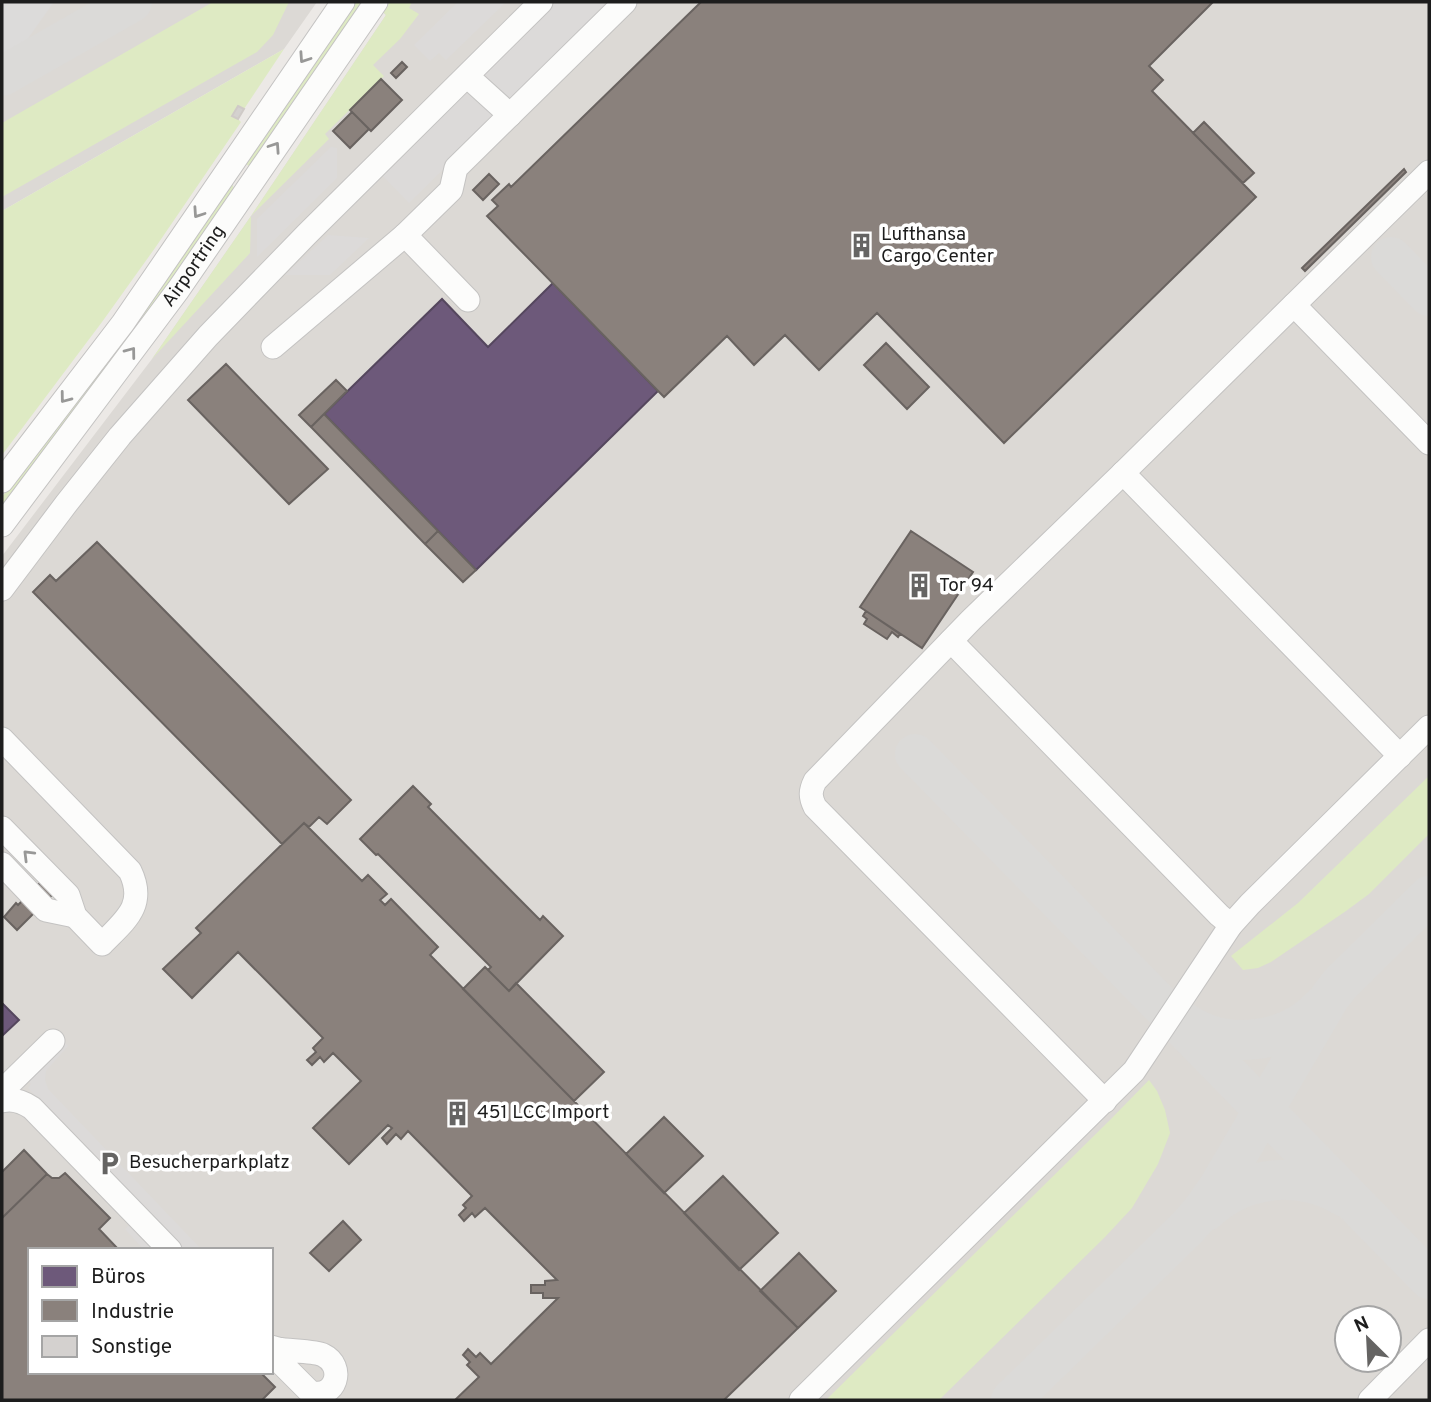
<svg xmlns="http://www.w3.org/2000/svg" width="1431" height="1402" font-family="Overpass,sans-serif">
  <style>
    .airport { fill: #dcd9d5; fill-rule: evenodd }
    .grass { fill: #deeac3 }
    .parking { fill: #dcdad9 }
    .pier { fill: #dcdbda }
    .offices { fill: #6d597a; stroke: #55475e; stroke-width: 2 }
    .industry { fill: #8a817c; stroke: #696360; stroke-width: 2 }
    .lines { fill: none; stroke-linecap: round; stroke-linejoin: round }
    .taxiway { stroke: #dbdad8; stroke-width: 40 }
    .building { fill: #d4d1cf; stroke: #cfcac7; stroke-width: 2 }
    .minor-casing { stroke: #c4c3c2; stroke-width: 25 }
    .minor { stroke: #fcfcfb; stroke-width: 23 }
    .oneway { stroke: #989897 }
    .labels { text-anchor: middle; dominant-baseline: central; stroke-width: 7; stroke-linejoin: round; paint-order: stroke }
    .poi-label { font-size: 19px; fill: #1d1d1d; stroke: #fff; text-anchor: start }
    .street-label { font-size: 19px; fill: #1d1d1d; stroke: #fff }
  </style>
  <rect width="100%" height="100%" fill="#ece9e6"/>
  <path class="airport" d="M2,2H317L284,49L2,211Z
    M388,2H1429V1400H2V556L152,359L251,216L386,15L383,12L389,3ZM30,1250H271V1372H30ZM1347,1318H1389V1360H1347Z"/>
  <path class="grass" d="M213,2H289L273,35L257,52L2,197V123Z
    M350,2H364L252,164L249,166L246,164Z
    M390,2H412L409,8L419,14L400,39L373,65L384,76L325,134L329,139L251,216L250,253L152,359L251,216L386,15L383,12Z
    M284,49L244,109L238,119L241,122L155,248L102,322L2,455V211Z
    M230,183L232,184L235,191L122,352L2,509V497Z
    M1429,776V834L1369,894L1346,911L1271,962L1258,968L1243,970L1231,956L1298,903Z
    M1149,1080L1157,1091L1165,1110L1170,1133L1158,1164L1132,1208L1105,1237L939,1400H826L1111,1119Z"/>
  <path class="parking" d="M458,2H506L446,60L439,53L430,61L414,45Z
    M554,2H613L409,203L381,174Z
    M331,147L337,148V178L257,257V219Z
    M328,235L369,238L330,275H285Z
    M61,1039L68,1046L46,1071L45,1080L48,1089L202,1250H144L125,1229L146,1210L28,1088L31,1084L23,1076Z"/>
  <path class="pier" d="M2,2H54L2,75Z"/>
  <path class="offices" d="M553,283L658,391L476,570L324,414L442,299L488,347Z
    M2,1003L19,1020L2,1036Z"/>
  <path class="industry" d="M701,2H1213L1149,66L1163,80L1152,91L1256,197L1004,443L877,313L819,370L785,335L754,365L727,336L664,397L487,216L498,206L492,200L509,184L511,187Z
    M402,62L407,67L396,78L391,73Z
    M381,79L402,100L371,131L350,110Z
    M352,112L369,129L350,148L333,131Z
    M1204,122L1254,173L1243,183L1193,133Z
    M1404,169L1406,172L1305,271L1302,268Z
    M489,174L499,184L483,200L473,190Z
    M886,343L929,387L907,409L864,365Z
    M226,364L328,469L289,504L188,400Z
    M336,380L347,391L311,427L299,415Z
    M324,414L438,531L425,544L311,427Z
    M438,531L476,570L463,582L425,544Z
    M911,531L973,572L922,648L860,607Z
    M97,542L351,800L327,824L319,817L309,827L304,823L282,844L33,592L50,575L56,581Z
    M866,611L900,634L898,637L892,632L887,639L864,624L867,619L863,616Z
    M413,786L431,804L428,807L540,920L543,916L563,936L509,991L488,970L491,967L378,854L376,855L360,839Z
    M304,823L362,881L368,875L387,894L380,900L385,905L391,899L438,947L430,955L798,1328L724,1400H455L479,1377L467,1365L470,1362L463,1355L468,1349L476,1357L480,1353L491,1364L558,1298H543V1293H531V1285H545V1281L557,1280L485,1208L475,1217L472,1213L464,1221L459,1215L466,1208L463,1205L472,1196L408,1131L401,1139L396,1134L387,1144L382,1138L392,1128L388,1125L349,1164L313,1128L361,1081L333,1053L324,1062L320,1057L312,1065L307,1060L316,1052L313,1048L323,1038L238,952L192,998L163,969L201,933L196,928Z
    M54,869L66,881L17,930L4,917L16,903L18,905Z
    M485,967L509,991L516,983L604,1072L574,1101L463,989Z
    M664,1117L703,1156L664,1193L626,1154Z
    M24,1150L47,1174L2,1218V1172Z
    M65,1173L110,1218L99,1229L119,1250H30V1372H260L275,1387L262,1400H2V1218L47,1174L52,1178H59Z
    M723,1176L778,1233L739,1270L684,1213Z
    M343,1221L361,1240L329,1271L310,1253Z
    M799,1253L836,1291L798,1328L760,1291Z"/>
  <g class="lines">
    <path class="taxiway" d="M2,76L132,2
      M1391,257L1429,296
      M915,754L1429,1279
      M1184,1022C1225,1051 1288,1044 1322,1006
      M1206,1211C1245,1175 1300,1170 1345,1197
      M1011,1400L1188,1227L1202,1211L1218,1188L1330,997L1340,984L1429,896"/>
  </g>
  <path class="building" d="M238,106L244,109L238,119L232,116Z"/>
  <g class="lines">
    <defs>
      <g id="minor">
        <path d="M467,76L510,115"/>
        <path d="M405,235L451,190L456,168L625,2"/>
        <path d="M1294,305L1429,443"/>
        <path d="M273,347L405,235L468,300"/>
        <path d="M1123,473L1400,756"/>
        <path d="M2,481L123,323L343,2"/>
        <path id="s1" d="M2,525L178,290L376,2"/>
        <path d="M2,589L66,504L120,436L208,336L307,234L541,2"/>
        <path d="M951,641L1219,915L1231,925"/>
        <path d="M2,739L130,871C147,906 124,921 102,944L75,916L68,895L2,828"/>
        <path d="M2,864L46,910L75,916"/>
        <path d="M2,1091L53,1041"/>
        <path d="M2,1101C13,1098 23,1102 32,1108L170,1250"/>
        <path d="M1105,1101L815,807C810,797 810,791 815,781L971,620L1123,473L1429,172"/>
        <path d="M271,1347L278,1349C288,1351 315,1351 323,1355C346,1366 336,1400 310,1392L271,1353"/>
        <path d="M801,1400L1134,1071L1231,925L1250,904L1429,727"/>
        <path d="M1370,1400L1429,1340"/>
      </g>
    </defs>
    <use href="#minor" class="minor-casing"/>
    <use href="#minor" class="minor"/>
  </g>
  <defs><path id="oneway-chevron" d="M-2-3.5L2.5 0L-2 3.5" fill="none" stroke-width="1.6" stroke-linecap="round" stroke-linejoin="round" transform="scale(1.75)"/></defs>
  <g class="oneway">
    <use href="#oneway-chevron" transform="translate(304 58) rotate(124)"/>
    <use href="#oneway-chevron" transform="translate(275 147) rotate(-56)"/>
    <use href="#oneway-chevron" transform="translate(198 213) rotate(124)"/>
    <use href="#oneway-chevron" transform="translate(131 352) rotate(-53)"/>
    <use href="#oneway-chevron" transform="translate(65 398) rotate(127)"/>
    <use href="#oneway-chevron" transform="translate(28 855) rotate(-135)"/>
  </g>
  <defs>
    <symbol id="building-bare" viewBox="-9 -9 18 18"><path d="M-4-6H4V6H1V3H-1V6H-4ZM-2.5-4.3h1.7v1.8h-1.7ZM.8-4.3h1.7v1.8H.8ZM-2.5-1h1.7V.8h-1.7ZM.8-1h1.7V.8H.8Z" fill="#656463" stroke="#fff" stroke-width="2.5" paint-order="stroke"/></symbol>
    <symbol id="parking-bare" viewBox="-9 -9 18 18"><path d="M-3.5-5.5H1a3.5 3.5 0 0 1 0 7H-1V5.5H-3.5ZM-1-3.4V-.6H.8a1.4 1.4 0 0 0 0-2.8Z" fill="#656463" stroke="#fff" stroke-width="2.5" paint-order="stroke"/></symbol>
  </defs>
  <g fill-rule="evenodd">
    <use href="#building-bare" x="844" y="228" width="35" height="35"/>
    <use href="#building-bare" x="902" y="568" width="35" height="35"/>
    <use href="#building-bare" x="440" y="1096" width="35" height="35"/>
    <use href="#parking-bare" x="92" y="1146" width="35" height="35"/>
  </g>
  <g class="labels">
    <g class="poi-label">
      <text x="881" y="235">Lufthansa<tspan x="881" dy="22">Cargo Center</tspan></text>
      <text x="939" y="586">Tor 94</text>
      <text x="477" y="1113">451 LCC Import</text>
      <text x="129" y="1163">Besucherparkplatz</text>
    </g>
    <g class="street-label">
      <text stroke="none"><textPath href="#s1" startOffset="322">Airportring</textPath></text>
    </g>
  </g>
  <rect width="1431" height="1402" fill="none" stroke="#1d1d1d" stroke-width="7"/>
  <rect x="28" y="1248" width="245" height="126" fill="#ffffff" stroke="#a5a5a5" stroke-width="2"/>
  <rect x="42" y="1266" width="35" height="21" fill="#6d597a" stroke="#a5a5a5" stroke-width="2"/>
  <text x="91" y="1283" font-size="21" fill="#1d1d1d">Büros</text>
  <rect x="42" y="1300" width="35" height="21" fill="#8a817c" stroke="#a5a5a5" stroke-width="2"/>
  <text x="91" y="1318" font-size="21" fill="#1d1d1d">Industrie</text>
  <rect x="42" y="1336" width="35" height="21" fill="#d4d1cf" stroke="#a5a5a5" stroke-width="2"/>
  <text x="91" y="1353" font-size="21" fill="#1d1d1d">Sonstige</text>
  <g transform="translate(1368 1339) rotate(336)"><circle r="33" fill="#ffffff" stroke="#a5a5a5" stroke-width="2"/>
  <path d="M0-5L12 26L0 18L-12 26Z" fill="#656463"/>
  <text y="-10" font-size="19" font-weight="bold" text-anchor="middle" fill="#1d1d1d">N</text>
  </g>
</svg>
